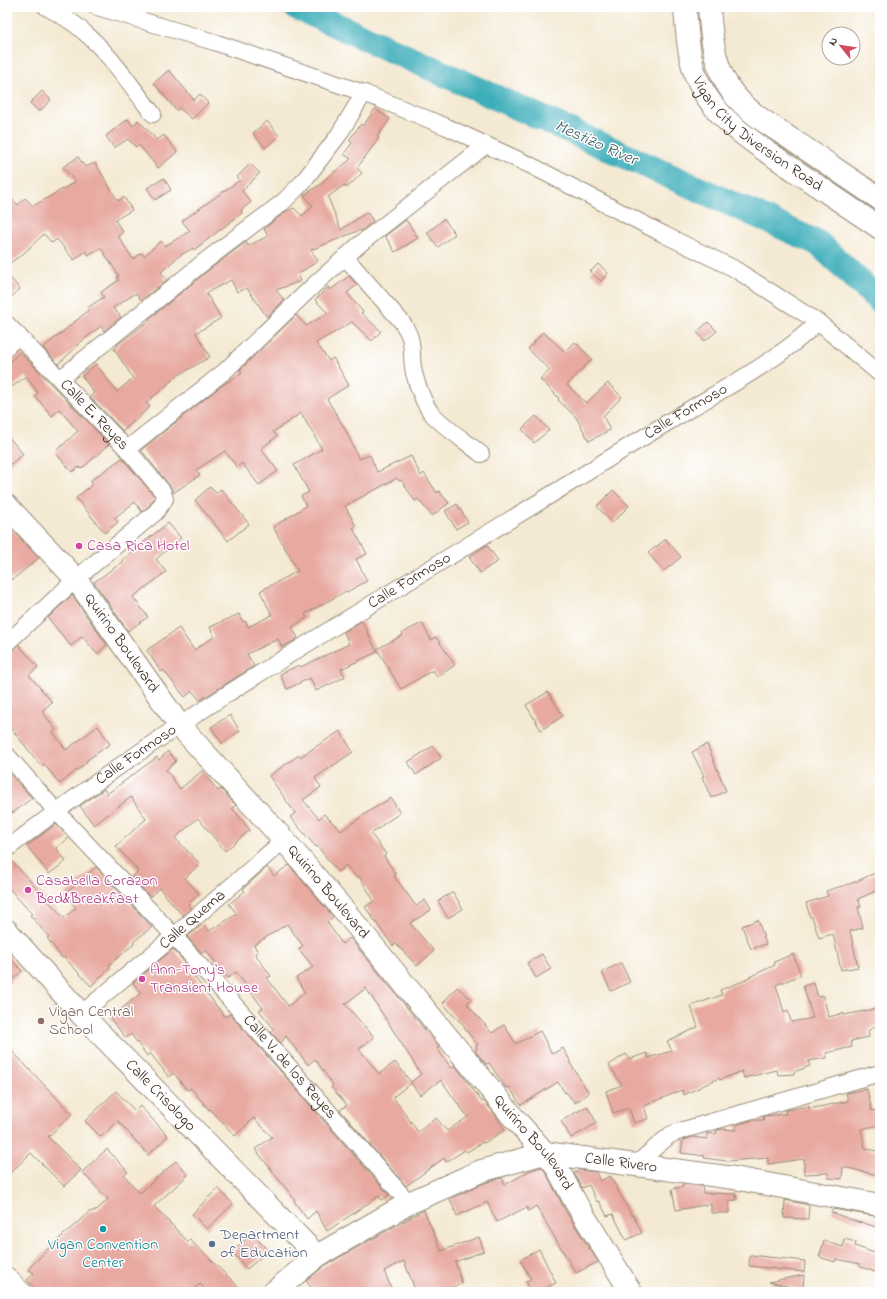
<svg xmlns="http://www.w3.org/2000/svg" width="887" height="1299" font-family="'Indie Flower',sans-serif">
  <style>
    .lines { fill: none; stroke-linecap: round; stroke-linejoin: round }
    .river { stroke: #3eadba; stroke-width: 26 }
    .building { fill: #e7a9a0; fill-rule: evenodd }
    .street-casing { stroke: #988a78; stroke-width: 18 }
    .secondary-casing { stroke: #988a78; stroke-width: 24 }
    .street { stroke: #fff; stroke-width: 16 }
    .secondary { stroke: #fff; stroke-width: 22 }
    .hotel-dot { fill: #d1479c; stroke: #fff; stroke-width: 1.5 }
    .education-dot { fill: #8d6e63; stroke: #fff; stroke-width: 1.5 }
    .culture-dot { fill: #0f9aa8; stroke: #fff; stroke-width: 1.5 }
    .service-dot { fill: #5c6f8a; stroke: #fff; stroke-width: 1.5 }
    .labels { text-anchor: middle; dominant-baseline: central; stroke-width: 3; stroke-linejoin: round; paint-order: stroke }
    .street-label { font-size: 16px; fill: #3b2a1e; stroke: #fff }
    .hotel-label { font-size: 16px; fill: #b23c85; stroke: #fff; text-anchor: start }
    .education-label { font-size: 16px; fill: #785e54; stroke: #fff; text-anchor: start }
    .service-label { font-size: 16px; fill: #4e5e75; stroke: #fff; text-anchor: start }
    .culture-label { font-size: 16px; fill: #0d838f; stroke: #fff }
    .water-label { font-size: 17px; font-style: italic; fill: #3c5e5c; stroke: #fff }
  </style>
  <rect width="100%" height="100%" fill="#fff"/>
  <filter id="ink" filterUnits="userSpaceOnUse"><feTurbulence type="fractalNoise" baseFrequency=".025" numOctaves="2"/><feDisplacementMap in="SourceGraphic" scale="8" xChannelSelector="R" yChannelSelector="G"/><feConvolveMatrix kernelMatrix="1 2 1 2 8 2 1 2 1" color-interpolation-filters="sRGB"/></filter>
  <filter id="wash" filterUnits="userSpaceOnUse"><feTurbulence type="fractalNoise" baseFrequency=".012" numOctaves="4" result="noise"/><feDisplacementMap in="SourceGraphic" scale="16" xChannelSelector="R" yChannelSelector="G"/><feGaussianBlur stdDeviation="0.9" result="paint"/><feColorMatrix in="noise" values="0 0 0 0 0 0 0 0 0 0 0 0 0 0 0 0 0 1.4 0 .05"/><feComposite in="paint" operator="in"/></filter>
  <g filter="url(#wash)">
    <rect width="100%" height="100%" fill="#f4e9d2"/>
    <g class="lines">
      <path class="river" d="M296,7L818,243L880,301"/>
    </g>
    <g id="blocks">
      <path class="building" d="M169,70L194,100L200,94L208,103L192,119L179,108L176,110L154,83Z
        M42,91L51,100L39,112L30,103Z
        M375,109L390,119L377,137L379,138L357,168L362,173L347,188L344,185L328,197L341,230L367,212L373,221L361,231L360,230L311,250L318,261L298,274L301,281L276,290L284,300L267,317L247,288L237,292L231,280L206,293L221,318L196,333L210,357L177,376L146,403L150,407L123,431L90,397L94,393L82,376L96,364L117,392L133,378L114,349L118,346L117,345L150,320L149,319L211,268L246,242L248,246L268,236L264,229L285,212L294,208L302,216L313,206L304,195L324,182L323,181L351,159L344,154L352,143L349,140L361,124L363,126Z
        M128,119L133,126L138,120L157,140L164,135L177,152L158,168L139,145L136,147L128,139L114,148L106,136Z
        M267,121L279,136L265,148L253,133Z
        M78,157L85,167L95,163L118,201L124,197L132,210L115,220L123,232L118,236L133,259L142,253L144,256L161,241L165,246L190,231L182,221L240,180L237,177L250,164L260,173L242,191L251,202L241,210L242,213L194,250L193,248L179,256L161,272L167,280L141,300L136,293L113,308L121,317L104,331L101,326L77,345L78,346L58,364L43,348L89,310L87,308L104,297L101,292L119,280L117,277L119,276L101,248L88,255L86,251L74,260L57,239L52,243L44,234L23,254L7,265V195L18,205L25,198L33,206L75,182L63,167Z
        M164,178L171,190L155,200L147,188Z
        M444,219L455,234L438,247L427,233Z
        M406,220L418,238L395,252L385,236Z
        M598,264L608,273L601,281L590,272Z
        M7,274L20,289L7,301Z
        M349,276L357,285L347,293L363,312L361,313L381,331L372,341L352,322L316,343L329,361L333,358L349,385L327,399L345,429L359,459L370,455L377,472L411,456L421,476L424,473L437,493L439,491L449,503L432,516L418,499L415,501L401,480L399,481L397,478L345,506L356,526L353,528L367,554L356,559L367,581L347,592L346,591L305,614L307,618L292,627L298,638L294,641L282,647L278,639L247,654L254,666L200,700L192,691L185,697L163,670L161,672L147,650L179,628L194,650L214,637L210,627L239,614L243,622L245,621L248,627L272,615L260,591L298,571L273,527L306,506L301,496L309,492L294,465L322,449L301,413L273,432L277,436L261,449L278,471L259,485L242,463L237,467L225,451L196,470L200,475L173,493L170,486L141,450L221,386L242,373L240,370L296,315L306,326L328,313L315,300L328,287L330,290Z
        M708,322L717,331L705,341L697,332Z
        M543,332L565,352L575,342L592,359L567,385L586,403L608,383L622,397L603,416L610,430L589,441L576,417L558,400L559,398L540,379L550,370L528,349Z
        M20,352L109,444L81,469L79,467L72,472L55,452L78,431L59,409L52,416L35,396L38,393L26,376L12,387L7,380V364Z
        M536,416L549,430L534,443L522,429Z
        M7,435L23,454L7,467Z
        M122,458L155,497L149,506L142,512L135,502L114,518L118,522L105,533L76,498L93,484L90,481Z
        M210,487L216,493L221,489L249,524L228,541L195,500Z
        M613,490L629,506L612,523L597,506Z
        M457,504L468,522L456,529L445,511Z
        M168,523L181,538L156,559L166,572L133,597L148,617L128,631L94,582L124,561L122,560Z
        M7,524L39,558L12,580L7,573Z
        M666,539L681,557L664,571L648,553Z
        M487,545L498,561L480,573L469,557Z
        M72,595L107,645L97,654L82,636L71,646L48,618Z
        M362,621L377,652L341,669L345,677L316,691L310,678L287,689L280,674L299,665L301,667L349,644L344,632Z
        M422,623L431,640L436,637L455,665L437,677L433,670L401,689L377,649L403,635L402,633Z
        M19,645L38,667L29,675L52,702L42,711L56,730L53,732L66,750L98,726L110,744L86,761L87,762L60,784L44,764L41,766L7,723V652L13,650Z
        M548,692L563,716L541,730L526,705Z
        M230,715L240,731L222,743L211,727Z
        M340,731L353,752L315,778L321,787L303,800L319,819L324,814L341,831L371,810L391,798L400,813L382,825V826L371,834L386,854L384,856L396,875L394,876L416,906L425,900L431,910L410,923L434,951L417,966L396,944L393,946L365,907L374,901L359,876L357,878L346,865L338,872L317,846L316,847L290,817L295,813L269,776L299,755L300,757Z
        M707,744L726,791L711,798L702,777L704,776L692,752Z
        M433,746L441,758L416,775L408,762Z
        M168,751L176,761L166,770L180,789L202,771L218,791L221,789L236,805L232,808L250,830L225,851L198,818L175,838L200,864L185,878L199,894L188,904L191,908L183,916L159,888L150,897L132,877L138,871L116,846L146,819L131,797L94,825L80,806L104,789L107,794L157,757L159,760Z
        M11,775L32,798L13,813L7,805V778Z
        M56,824L69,838L56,848L66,861L49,874L27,846Z
        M7,858H9L64,918L76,908L65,894L96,867L152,927L133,942L134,944L109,965L111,967L91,986L64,957L62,958L47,938L49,937L30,915L32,914L7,886Z
        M289,865L333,917L327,922L342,944L350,938L439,1047L437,1048L451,1068L455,1065L482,1102L484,1101L494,1113L505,1130L484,1143L483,1142L467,1152L465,1150L446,1162L444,1158L406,1186L340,1110L347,1105L331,1087L333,1085L315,1059L308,1065L286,1036L281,1043L271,1032L274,1029L259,1010L263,1008L236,972L228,978L206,950L202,953L187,937L203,924L209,931L237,914L229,904L245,891L243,889L267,867L274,876ZM287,924L303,946L299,949L313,967L296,978L305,993L288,1006L267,978L271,976L255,954L258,952L254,945ZM366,988L421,1074L411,1082L395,1062L379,1074L359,1049L374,1037L345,1004ZM441,1080L455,1100L468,1117L447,1131L436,1118L418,1132L393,1097L411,1083L420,1095Z
        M875,873L880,885V889L858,899L861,907H858L863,928L850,931L858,967L841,970L833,934L819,938L812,917H810L806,903L828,896L826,891L855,882Z
        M453,892L463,909L448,918L438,901Z
        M758,920L766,944L751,949L742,926Z
        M173,949L187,965L186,966L225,1017L230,1014L389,1195L382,1200L379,1196L327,1231L316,1211L307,1219L294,1201L295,1200L255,1149L272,1137L254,1118L235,1136L210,1109L209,1110L191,1088L187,1090L174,1073L169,1077L150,1053L147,1056L131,1034L126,1038L110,1018L141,993L133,983Z
        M7,954L22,971L7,985Z
        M542,954L551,969L536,978L527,963Z
        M793,954L801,975L776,985L784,1012L788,1010L791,1022L813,1018L803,986L814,983L818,997L823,996L829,1017L843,1013L844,1015L880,1008V1023L868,1031L869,1037L851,1041L852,1047L826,1053L827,1058L808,1061L810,1066L794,1072V1074L778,1075L777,1070L744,1078L742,1071L720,1080L719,1078L684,1095L682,1090L644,1106L648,1119L634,1123L629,1108L613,1113L606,1091L622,1085L609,1065L626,1054L630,1059L647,1053L648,1058L672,1051L667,1041L698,1027L691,1006L722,995L720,990L746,980L745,979L775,965L774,962Z
        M621,963L630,982L611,991L602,972Z
        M457,987L471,999L467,1004L492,1033L504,1025L516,1044L540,1031L552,1054L563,1048L571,1062L570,1063L589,1093L575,1103L566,1092L565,1093L558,1082L521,1105L509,1087L506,1088L489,1063L486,1064L475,1051L477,1049L476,1046L478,1045L464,1028L465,1026L454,1016L443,1003Z
        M7,1046L72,1114L48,1137L81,1170L64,1186L31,1153L7,1176Z
        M867,1089L872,1111L880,1109V1125L861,1129L865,1148L880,1152V1165L878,1175L843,1167L842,1179L828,1178V1173L804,1174V1159L768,1164V1158L727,1161L704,1158L705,1156L681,1153L683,1140L693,1137L707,1139V1133L716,1134L717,1130L722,1129L736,1130V1125L753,1120H764L763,1117L765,1116L786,1114L785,1110H787L809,1106V1109L848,1101L846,1093Z
        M116,1091L135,1111L140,1106L168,1136L148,1155L118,1121L101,1137L85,1121Z
        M587,1106L597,1123L571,1138L561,1121Z
        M107,1149L128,1172L124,1175L140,1193L176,1161L188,1175L154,1206L188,1242L190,1240L244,1292H208L200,1284L191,1292H38L27,1280L34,1273L28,1269L51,1246L89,1212L97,1210L108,1199L82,1172Z
        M541,1167L545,1171L565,1210L598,1262L576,1273L536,1206L528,1211L527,1207L497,1222L487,1202L457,1216L450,1199L485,1183L502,1178L505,1185L529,1171Z
        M580,1170L596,1172L600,1181L610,1176L632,1216L633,1215L642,1233L626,1240L613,1214L607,1216L599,1201L597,1202L589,1185L582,1188L574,1173Z
        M683,1184L702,1186L703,1193L736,1194L737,1200L729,1201V1213H711V1204L676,1210L672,1189L683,1187Z
        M218,1188L233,1204L207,1229L192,1214Z
        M785,1200L809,1205L808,1219L784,1218Z
        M833,1209L880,1217V1228L860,1222V1223L831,1212Z
        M424,1210L441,1251L479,1237L484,1251L455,1262L462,1284L439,1292H416L404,1261L384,1271L393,1292H315L306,1281L324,1266Z
        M252,1233L268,1251L247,1269L232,1252Z
        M844,1239L856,1242L855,1246L880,1255V1274L859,1266L860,1264L836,1259L835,1262L819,1257L824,1241L843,1247Z
        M539,1249L556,1283L537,1292H531L526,1281L531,1279L520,1260Z
        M750,1255L805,1261L804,1272L749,1266Z
        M804,1275L803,1290L769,1282Z"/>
    </g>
  </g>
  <g filter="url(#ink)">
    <use href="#blocks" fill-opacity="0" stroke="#988a78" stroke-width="1"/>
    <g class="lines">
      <defs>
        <g id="street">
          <path d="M46,7C59,14 73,21 84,32C111,55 131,86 153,114"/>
          <path d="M97,7L214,42L364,93L447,127L532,166L665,235L733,268L818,322L880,374"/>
          <path d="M345,257L401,321C417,343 409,350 414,373C417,385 425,407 433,415C447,429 465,441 481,454"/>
          <path id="s1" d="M7,324L127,449L163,492L165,499L156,512L76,579L7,643"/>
          <path d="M7,346L19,336"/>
          <path d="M60,379L205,261L283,202L302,183L338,136L364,93"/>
          <path d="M127,449L225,371L315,284L360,244L486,145"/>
          <path id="s2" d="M7,755L56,811L174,936L409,1203"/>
          <path id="s3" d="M7,849C187,708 392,594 586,473C621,451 655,430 690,409C734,383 781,358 818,322"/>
          <path id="s4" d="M81,1014L174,936L284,840"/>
          <path d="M636,1164L670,1135L680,1131L880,1073"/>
          <path d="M7,1275L24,1292"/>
        </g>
        <g id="secondary">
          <path id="s5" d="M685,7C687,31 688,59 698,81C717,123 761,147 797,172C825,191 852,209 880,228"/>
          <path d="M709,7C711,35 714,68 732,92C747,112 773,127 794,141C823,160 851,180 880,199"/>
          <path id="s6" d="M7,506L76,579L180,726L284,840L347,914L513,1117L555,1164L576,1203L631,1292"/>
          <path id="s7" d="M7,931L81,1014L317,1256"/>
          <path id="s8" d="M274,1292L317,1256L409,1203L481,1171L545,1153L734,1178L880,1205"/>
        </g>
      </defs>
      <use href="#street" class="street-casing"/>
      <use href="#secondary" class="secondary-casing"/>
      <use href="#street" class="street"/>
      <use href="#secondary" class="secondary"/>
    </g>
  </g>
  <g class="hotel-dot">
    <circle cx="79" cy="546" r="4"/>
    <circle cx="28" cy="890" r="4"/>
    <circle cx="142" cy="979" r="4"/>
  </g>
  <circle class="education-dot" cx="41" cy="1021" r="4"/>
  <circle class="culture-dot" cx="103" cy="1229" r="4"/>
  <circle class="service-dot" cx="212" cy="1244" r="4"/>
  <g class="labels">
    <g class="street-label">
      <text stroke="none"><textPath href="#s5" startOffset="156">Vigan City Diversion Road</textPath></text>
      <text stroke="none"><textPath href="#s3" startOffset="808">Calle Formoso</textPath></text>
      <text stroke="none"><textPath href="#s1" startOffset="126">Calle E. Reyes</textPath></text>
      <text stroke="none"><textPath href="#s3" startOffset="484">Calle Formoso</textPath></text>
      <text stroke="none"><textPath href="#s6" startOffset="179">Quirino Boulevard</textPath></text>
      <text stroke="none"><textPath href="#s3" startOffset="160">Calle Formoso</textPath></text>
      <text stroke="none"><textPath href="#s6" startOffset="503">Quirino Boulevard</textPath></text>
      <text stroke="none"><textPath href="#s4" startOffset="146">Calle Quema</textPath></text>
      <text stroke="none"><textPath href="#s2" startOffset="421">Calle V. de los Reyes</textPath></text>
      <text stroke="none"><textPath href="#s7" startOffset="225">Calle Crisologo</textPath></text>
      <text stroke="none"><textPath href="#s6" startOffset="827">Quirino Boulevard</textPath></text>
      <text stroke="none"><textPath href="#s8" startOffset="384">Calle Rivero</textPath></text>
    </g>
    <g class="hotel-label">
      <text x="87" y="546">Casa Rica Hotel</text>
      <text x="36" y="881">Casabella Corazon<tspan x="36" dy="18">Bed&amp;Breakfast</tspan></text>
      <text x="150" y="970">Ann-Tony's<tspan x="150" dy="18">Transient House</tspan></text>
    </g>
    <g class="education-label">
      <text x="49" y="1012">Vigan Central<tspan x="49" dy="18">School</tspan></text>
    </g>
    <g class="service-label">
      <text x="220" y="1235">Department<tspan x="220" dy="18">of Education</tspan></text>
    </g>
    <g class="culture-label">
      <text x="103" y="1245">Vigan Convention<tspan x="103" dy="18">Center</tspan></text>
    </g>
    <g class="water-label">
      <text transform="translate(596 143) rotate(24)">Mestizo River</text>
    </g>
  </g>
  <rect width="887" height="1299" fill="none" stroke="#fff" stroke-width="24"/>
  <g transform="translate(841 46) rotate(300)"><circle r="19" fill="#ffffff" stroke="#b1aaa5"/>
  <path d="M0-3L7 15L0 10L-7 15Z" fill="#d1495b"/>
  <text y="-6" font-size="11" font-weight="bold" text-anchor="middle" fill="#3b2a1e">N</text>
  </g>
</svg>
